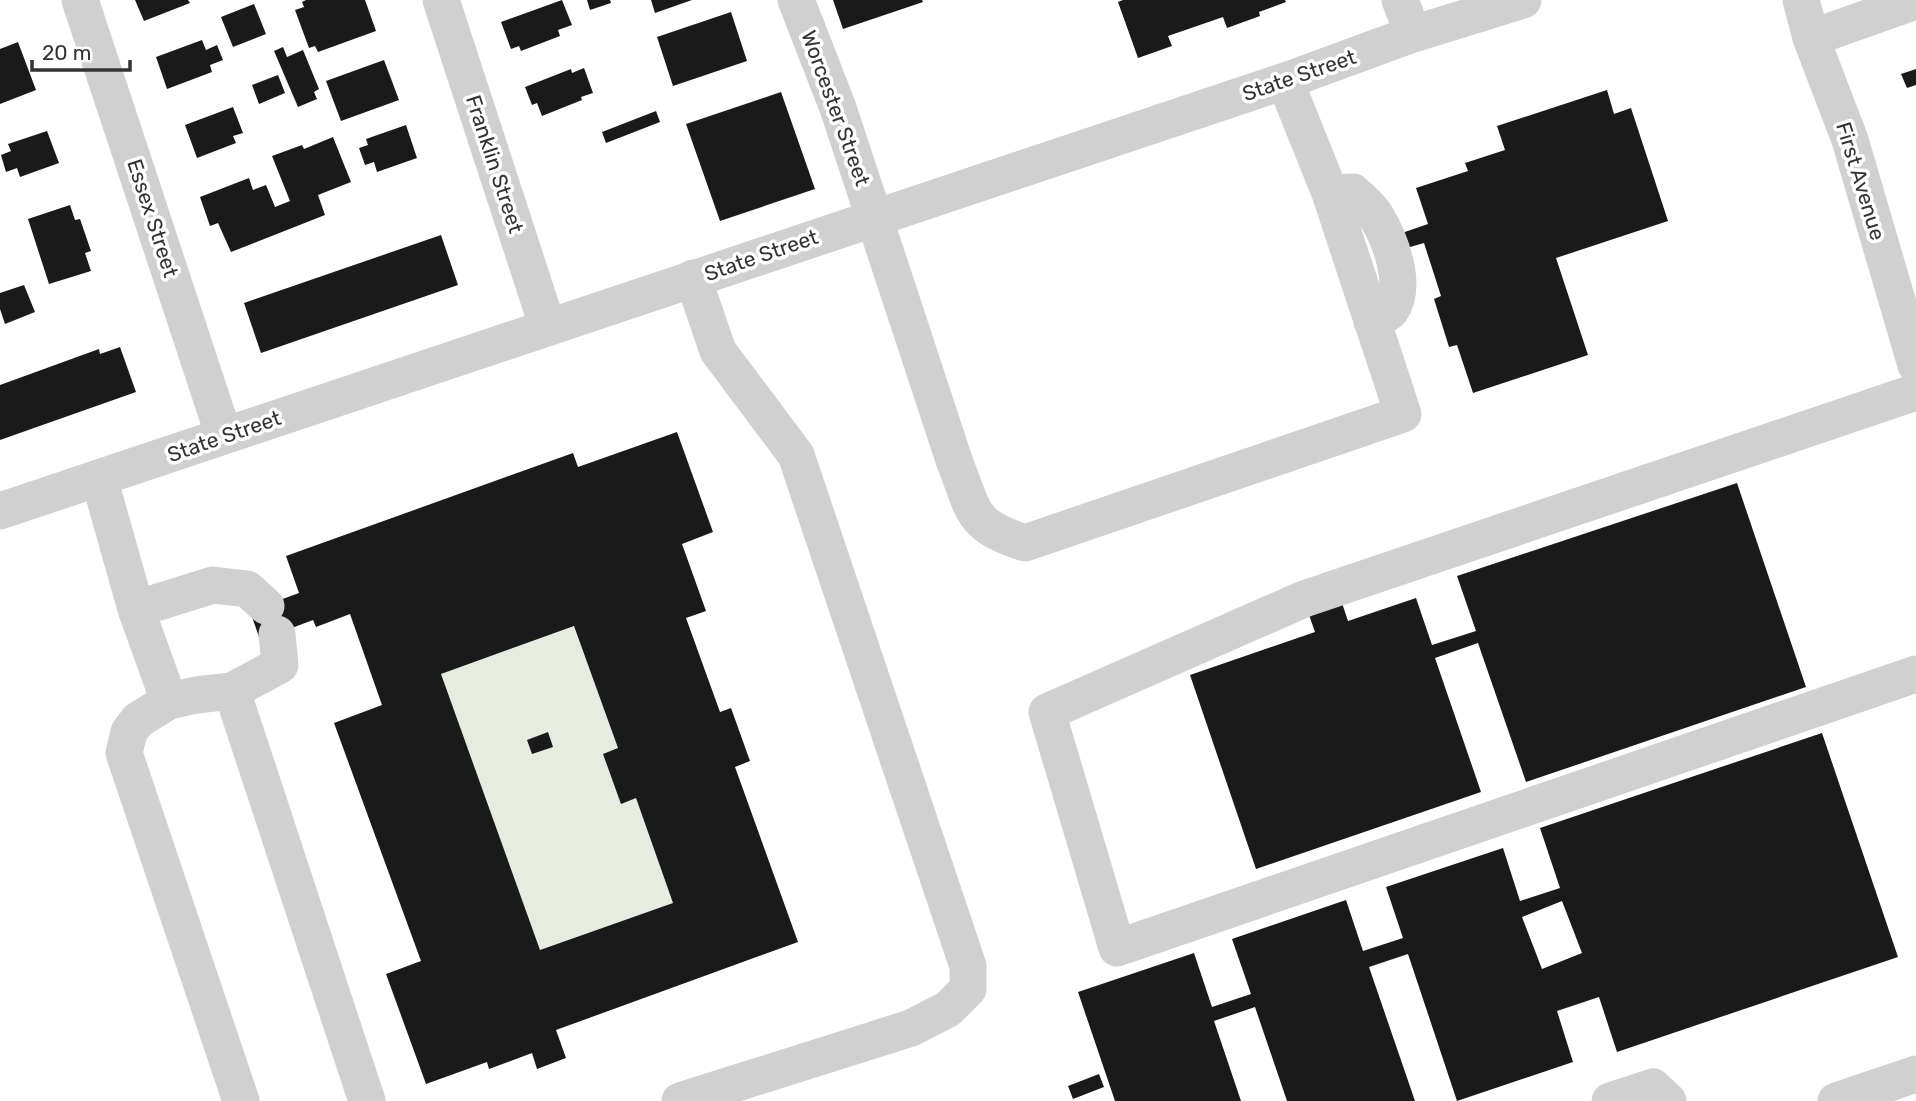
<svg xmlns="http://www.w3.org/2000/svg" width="1916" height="1101" font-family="Rubik,sans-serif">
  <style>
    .green { fill: #e6ecdf }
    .building { fill: #1a1a1a; fill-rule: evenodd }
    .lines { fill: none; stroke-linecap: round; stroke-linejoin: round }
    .minor { stroke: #d0d0d0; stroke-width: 37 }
    .labels { text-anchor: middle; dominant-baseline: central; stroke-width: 7; stroke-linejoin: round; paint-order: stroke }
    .street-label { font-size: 21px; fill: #333; stroke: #fff }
  </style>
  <rect width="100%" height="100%" fill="#fff"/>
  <path class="green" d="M574,626L618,748L604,754L621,803L636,798L673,903L540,950L441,674Z"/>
  <path class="building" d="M135,0H188L190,3L144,21Z
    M306,0H365L376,31L318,52L315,46L309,48L295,10L304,7L302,2Z
    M562,0L572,25L558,30L560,36L521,51L519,46L511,49L501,22Z
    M587,0H610L611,3L590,10Z
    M651,0H692L655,13Z
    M833,0H922L923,2L843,29Z
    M1123,0H1285L1286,2L1259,12L1260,16L1227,28L1223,17L1168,36L1172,46L1138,58L1118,2Z
    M254,4L266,34L233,47L221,17Z
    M731,12L747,61L673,86L657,37Z
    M202,40L206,50L217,45L223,60L210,65L212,72L167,89L156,57Z
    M18,42L36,90L0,104V49Z
    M283,47L287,57L303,50L319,89L314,92L317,99L298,107L274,51Z
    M384,60L399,100L341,121L326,81Z
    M584,68L593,93L581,97L582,100L542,116L537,103L532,105L525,87L571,69L572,73Z
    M1916,69V85L1907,88L1901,74Z
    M278,75L285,93L259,104L252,85Z
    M1607,90L1614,114L1631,108L1668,221L1556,258L1588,355L1473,393L1457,345L1449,347L1434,299L1441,296L1424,243L1403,249L1399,234L1428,224L1416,188L1468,171L1465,163L1505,150L1497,126Z
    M781,92L815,189L720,221L686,124Z
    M233,107L243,133L233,136L236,143L197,158L185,125Z
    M656,111L660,122L606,143L602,132Z
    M406,125L417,158L377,172L374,162L365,165L359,148L368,145L366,139Z
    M47,131L59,163L20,177L17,168L6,172L1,155L11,151L8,144Z
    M333,137L351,182L318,195L325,215L231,252L218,223L210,226L200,197L249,178L253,190L266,185L275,207L290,201L272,156L302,145L304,149Z
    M70,205L75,220L80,219L91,251L85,253L91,271L49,284L28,219Z
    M441,235L458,285L261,353L244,303Z
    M24,285L35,312L5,324L0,309V293Z
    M120,347L136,392L0,440V385L99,349L100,354Z
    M677,432L713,532L682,544L706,611L686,618L720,712L731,708L750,761L735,767L798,942L556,1030L566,1058L537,1069L532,1053L489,1069L487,1062L426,1084L386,974L421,961L334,723L382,705L350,614L316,627L313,620L260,640L250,611L299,593L286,556L573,453L578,467ZM574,626L618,748L603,754L621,804L636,798L673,903L540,950L441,674Z
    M1737,483L1806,687L1526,782L1478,643L1435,658L1481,792L1256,869L1190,675L1315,632L1308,612L1341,600L1348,621L1416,598L1432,645L1476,631L1457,576Z
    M548,732L553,747L532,754L527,740Z
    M1822,733L1898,957L1617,1052L1599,997L1557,1011L1573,1062L1457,1101L1408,954L1369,967L1415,1101H1287L1255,1007L1214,1021L1241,1101H1115L1078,992L1194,953L1212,1007L1251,994L1232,939L1346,900L1363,951L1403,938L1386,887L1503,848L1520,901L1560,888L1540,828ZM1562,901L1582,953L1542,969L1522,917Z
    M1099,1074L1104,1087L1073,1099L1068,1086Z"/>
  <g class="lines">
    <path class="minor" d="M80,0L224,436
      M441,0L548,328
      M796,0L838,108L955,463C975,513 970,525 1025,543L1403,414L1330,193L1285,81
      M1400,0L1413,34
      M1801,0L1811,38L1850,140L1916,365
      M1811,38L1916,1
      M1330,193L1353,192C1360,199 1371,207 1376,216C1390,239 1408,285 1391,310C1387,315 1379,318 1372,322
      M1916,392L1304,599L1047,712L1117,948L1916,674
      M99,478L136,609L169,701
      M0,511L1285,81L1413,34L1523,0
      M136,609L213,585L247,589L266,606
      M232,691L280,665L277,634
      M241,1101L124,753L129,732L138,720L169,701L196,695L232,691L367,1101
      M680,1101L911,1028L948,1009L968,989V966L796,455L718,351L693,278
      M1610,1101L1653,1087L1668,1101
      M1836,1101L1916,1074"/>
  </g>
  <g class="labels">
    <g class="street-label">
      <text transform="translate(1299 75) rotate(-19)">State Street</text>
      <text transform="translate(836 108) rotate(70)">Worcester Street</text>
      <text transform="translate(495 164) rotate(72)">Franklin Street</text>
      <text transform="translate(1861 181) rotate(73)">First Avenue</text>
      <text transform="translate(153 218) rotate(72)">Essex Street</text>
      <text transform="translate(761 255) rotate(-19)">State Street</text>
      <text transform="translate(224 436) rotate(-19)">State Street</text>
    </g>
  </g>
  <path d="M32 60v10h98v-10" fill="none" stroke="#333333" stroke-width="3.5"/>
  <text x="42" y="60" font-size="21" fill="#333333" stroke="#ffffff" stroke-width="5" paint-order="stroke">20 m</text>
</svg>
